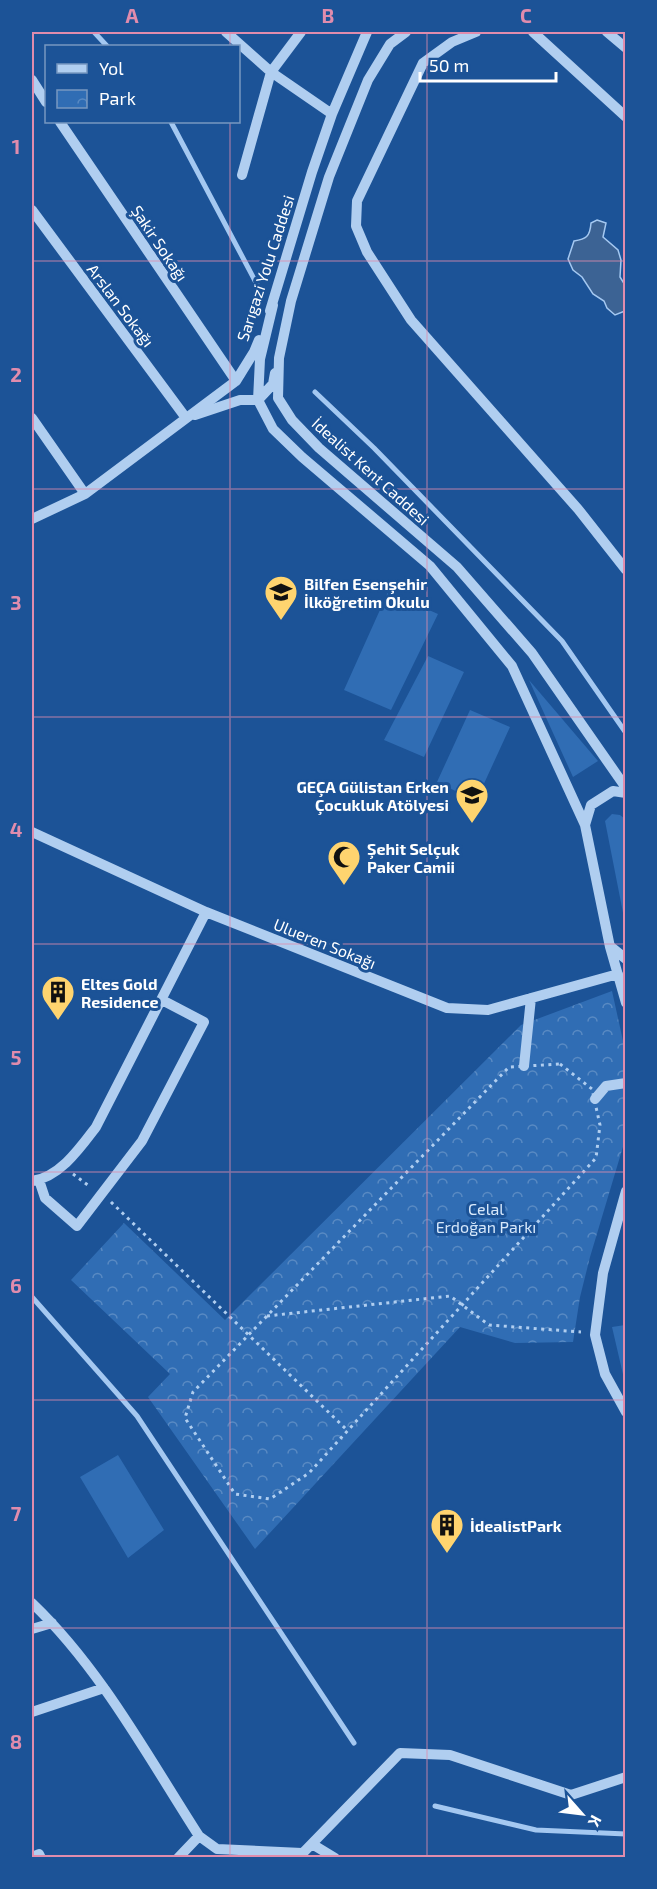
<svg xmlns="http://www.w3.org/2000/svg" width="657" height="1889" font-family="'Exo 2',sans-serif">
  <style>
    .grass { fill: #306db4 }
    .park { fill: url(#park-crowns) }
    .water { fill: #3c6394; stroke: #a4c8f1; stroke-width: 1.5 }
    .lines { fill: none; stroke-linecap: round; stroke-linejoin: round }
    .stream { stroke: #a4c8f1; stroke-width: 5 }
    .path { stroke: #b0cef0; stroke-width: 3; stroke-dasharray: 3 4.5; stroke-linecap: butt }
    .minor { stroke: #b0cef0; stroke-width: 10 }
    .grid { fill: none; stroke: #e08cad; stroke-width: 1.5; stroke-opacity: 0.55 }
    .labels { text-anchor: middle; dominant-baseline: central; stroke-width: 6; stroke-linejoin: round; paint-order: stroke }
    .street-label { font-size: 16px; fill: #fff; stroke: #1c5397 }
    .poi-label { font-size: 16px; font-weight: bold; fill: #fff; stroke: #1c5397; text-anchor: start }
    .park-label { font-size: 16px; fill: #d7e8fb; stroke: #1c5397 }
    .neatline { fill: none; stroke: #e08cad; stroke-width: 2 }
    .grid-label { font-size: 20px; text-anchor: middle; font-weight: bold; fill: #e08cad }
  </style>
  <defs>
    <pattern id="park-crowns" width="20" height="18" patternUnits="userSpaceOnUse" patternTransform="scale(1.5)"><rect width="20" height="18" fill="#306db4"/><path d="M2 6a3 3 0 1 1 6 0M12 15a3 3 0 1 1 6 0" fill="none" stroke="#598ac3"/></pattern>
  </defs>
  <rect width="100%" height="100%" fill="#1c5397"/>
  <path class="grass" d="M388,592L438,614L391,710L344,690Z
    M428,656L464,672L424,757L384,740Z
    M529,680L598,761L573,777Z
    M470,710L510,727L476,801L437,782Z
    M612,814L620,815L625,819V923L605,821Z
    M625,1325H626L625,1383L612,1327Z
    M118,1455L164,1530L128,1558L80,1477Z"/>
  <path class="park" d="M612,991L625,1050V1140L590,1257L580,1297L573,1342L515,1343L460,1327L255,1549L148,1397L170,1374L71,1280L124,1223L225,1320L521,1025Z"/>
  <path class="water" d="M597,220L606,223L603,237L618,250L621,260L620,277L625,285V311L615,315L607,308L604,301L593,294L582,277L573,270L568,259L574,241C586,239 590,237 591,223Z"/>
  <g class="lines">
    <path class="stream" d="M94,32L107,46
      M171,122L261,292
      M315,392L374,448L562,641L626,733
      M32,1297L137,1416L354,1743
      M435,1806L536,1830L626,1834"/>
    <path class="path" d="M560,1064L592,1089L600,1125L596,1158L309,1473L270,1499L235,1494L185,1418L193,1392L509,1067Z
      M73,1174L89,1186
      M111,1202L348,1431
      M267,1316L450,1296L489,1325L581,1332"/>
    <path class="minor" d="M226,32L271,72L332,114
      M406,32L390,44L368,80L329,177L291,301L279,358L278,398L292,420L319,448L457,567L532,653L626,788
      M476,32L452,42L423,63L357,201L356,226L367,252L411,320L578,509L626,570
      M533,32L626,117
      M607,32L626,48
      M32,80L46,102
      M60,122L236,381
      M242,175L271,72L301,32
      M32,210L186,418
      M273,305L260,359L258,400L273,429L302,457L430,566L512,666L585,825L610,947L626,1003
      M270,311L312,172L332,114L367,32
      M195,415L240,400H258L273,384L275,373
      M32,418L85,494
      M32,519L85,494L236,381L254,352L259,340
      M585,825L591,805L613,791L626,793
      M32,832L206,912L447,1008L488,1010L618,974
      M611,947L626,959
      M524,1066L531,998
      M595,1099L606,1086L626,1083
      M39,1180L45,1198L77,1226L142,1141L204,1022L162,1000
      M32,1181C60,1177 80,1148 96,1127L206,912
      M626,1191L603,1273L595,1335L605,1374L626,1412
      M32,1603C101,1669 148,1757 199,1836L217,1849L302,1853
      M32,1629L52,1623
      M32,1712L104,1688
      M312,1844L335,1858
      M32,1857L39,1854L41,1858
      M299,1857L400,1753L450,1755L571,1795L626,1777
      M178,1858L199,1836"/>
  </g>
  <path class="grid" d="M230,32V46M427,32V1858M230,122V1858M32,261H626M32,489H626M32,717H626M32,944H626M32,1172H626M32,1400H626M32,1628H626"/>
  <defs>
    <symbol id="school-pin" viewBox="-11 -11 22 30"><path d="M0 17L-7.5 6A9.5 9.5 0 1 1 7.5 6Z" fill="#ffd46f" stroke="#1c5397"/><path d="M0-5L7-2L0 1L-7-2ZM-4 1L0 2.5L4 1V4Q0 6-4 4Z" fill="#111"/></symbol>
    <symbol id="mosque-pin" viewBox="-11 -11 22 30"><path d="M0 17L-7.5 6A9.5 9.5 0 1 1 7.5 6Z" fill="#ffd46f" stroke="#1c5397"/><path d="M3.5-4.9A6 6 0 1 0 3.5 4.9A5 5 0 1 1 3.5-4.9Z" fill="#111"/></symbol>
    <symbol id="building-pin" viewBox="-11 -11 22 30"><path d="M0 17L-7.5 6A9.5 9.5 0 1 1 7.5 6Z" fill="#ffd46f" stroke="#1c5397"/><path d="M-4-6H4V6H1V3H-1V6H-4ZM-2.5-4.3h1.7v1.8h-1.7ZM.8-4.3h1.7v1.8H.8ZM-2.5-1h1.7V.8h-1.7ZM.8-1h1.7V.8H.8Z" fill="#111"/></symbol>
  </defs>
  <g fill-rule="evenodd">
    <use href="#school-pin" x="262" y="573" width="38" height="52"/>
    <use href="#school-pin" x="453" y="776" width="38" height="52"/>
    <use href="#mosque-pin" x="325" y="838" width="38" height="52"/>
    <use href="#building-pin" x="39" y="973" width="38" height="52"/>
    <use href="#building-pin" x="428" y="1506" width="38" height="52"/>
  </g>
  <g class="labels">
    <g class="street-label">
      <text transform="translate(160 243) rotate(56)">Şakir Sokağı</text>
      <text transform="translate(265 268) rotate(-72)">Sarıgazi Yolu Caddesi</text>
      <text transform="translate(121 305) rotate(53)">Arslan Sokağı</text>
      <text transform="translate(371 471) rotate(42)">İdealist Kent Caddesi</text>
      <text transform="translate(325 943) rotate(22)">Ulueren Sokağı</text>
    </g>
    <g class="poi-label">
      <text x="304" y="583">Bilfen Esenşehir<tspan x="304" dy="18">İlköğretim Okulu</tspan></text>
      <text x="449" y="786" text-anchor="end">GEÇA Gülistan Erken<tspan x="449" dy="18">Çocukluk Atölyesi</tspan></text>
      <text x="367" y="848">Şehit Selçuk<tspan x="367" dy="18">Paker Camii</tspan></text>
      <text x="81" y="983">Eltes Gold<tspan x="81" dy="18">Residence</tspan></text>
      <text x="470" y="1525">İdealistPark</text>
    </g>
    <g class="park-label">
      <text x="486" y="1208">Celal<tspan x="486" dy="18">Erdoğan Parkı</tspan></text>
    </g>
  </g>
  <rect width="657" height="1889" fill="none" stroke="#1c5397" stroke-width="66"/>
  <rect x="45" y="45" width="195" height="78" fill="#1c5397" stroke="#7798c1" stroke-width="1.5"/>
  <rect x="57" y="64" width="30" height="9" fill="#b0cef0" stroke="#7798c1" stroke-width="1.5"/>
  <text x="99" y="75" font-size="18" fill="#ffffff">Yol</text>
  <rect x="57" y="90" width="30" height="18" fill="url(#park-crowns)" stroke="#7798c1" stroke-width="1.5"/>
  <text x="99" y="105" font-size="18" fill="#ffffff">Park</text>
  <g transform="translate(582 1814) rotate(118)" stroke="#1c5397" stroke-width="4.5" paint-order="stroke">
  <path d="M0-4.5L10 22L0 15L-10 22Z" fill="#ffffff"/>
  <text y="-9" font-size="16" font-weight="bold" text-anchor="middle" fill="#ffffff">K</text>
  </g>
  <path d="M420 72v9h136v-9" fill="none" stroke="#ffffff" stroke-width="3"/>
  <text x="429" y="72" font-size="18" fill="#ffffff" stroke="#1c5397" stroke-width="4.5" paint-order="stroke">50 m</text>
  <rect x="33" y="33" width="591" height="1823" class="neatline"/>
  <g class="grid-label">
    <text x="132" y="23">A</text>
    <text x="328" y="23">B</text>
    <text x="526" y="23">C</text>
    <text x="16" y="154">1</text>
    <text x="16" y="382">2</text>
    <text x="16" y="610">3</text>
    <text x="16" y="837">4</text>
    <text x="16" y="1065">5</text>
    <text x="16" y="1293">6</text>
    <text x="16" y="1521">7</text>
    <text x="16" y="1749">8</text>
  </g>
</svg>
